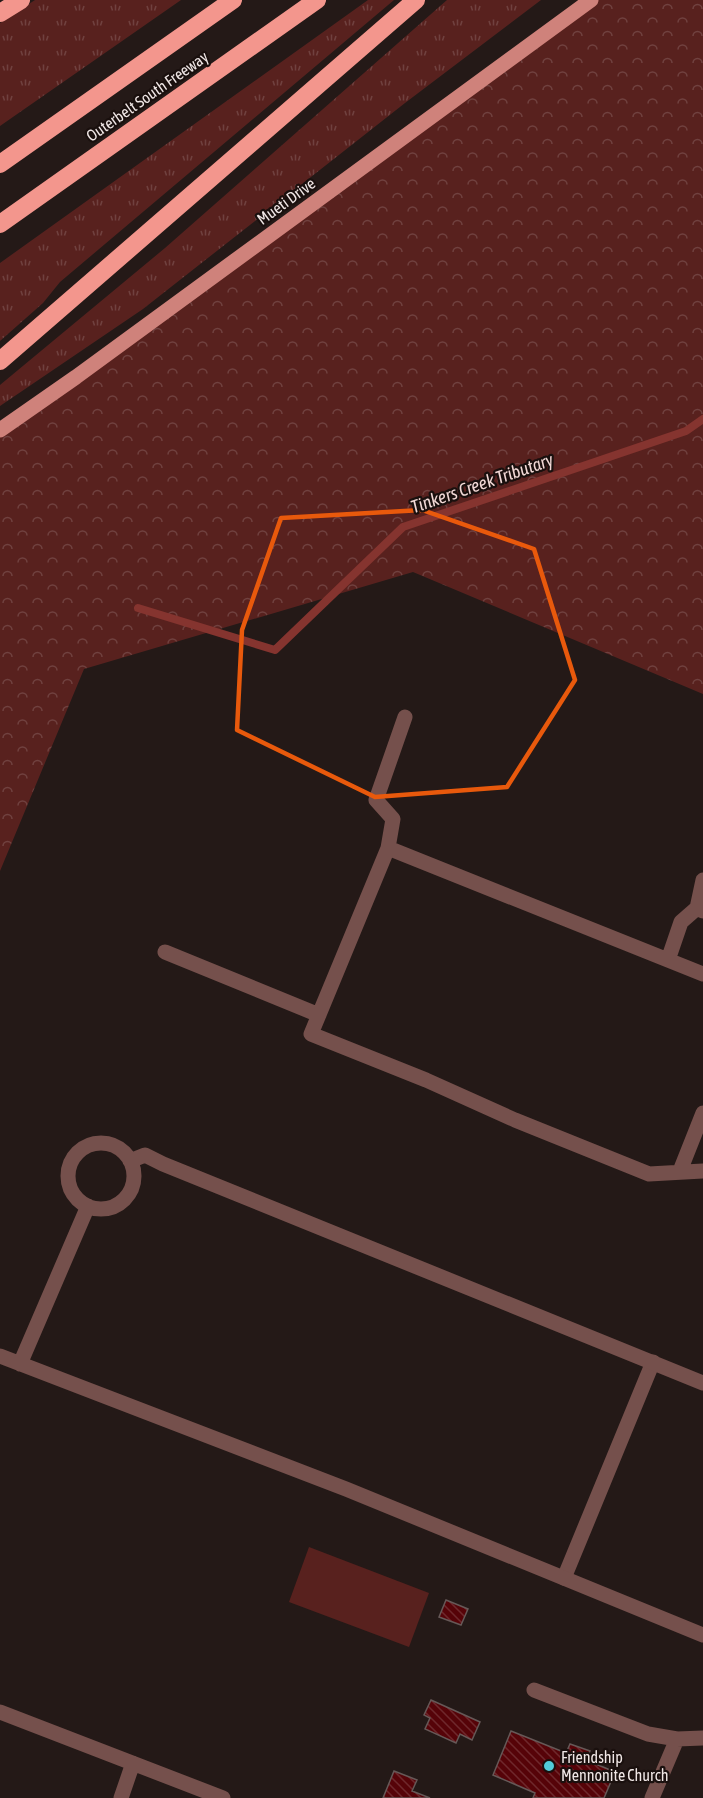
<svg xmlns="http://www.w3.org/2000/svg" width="703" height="1798" font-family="'Asap Condensed',sans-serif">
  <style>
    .grass { fill: url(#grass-tufts) }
    .forest { fill: url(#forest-crowns) }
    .green { fill: #58211e }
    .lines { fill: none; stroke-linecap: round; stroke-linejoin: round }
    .stream { stroke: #85342f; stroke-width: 8 }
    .building { fill: url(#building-back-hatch); stroke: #665857; stroke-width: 1.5 }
    .service { stroke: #75504c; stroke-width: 15 }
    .minor { stroke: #75504c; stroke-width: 15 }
    .primary { stroke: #cf827b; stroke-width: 15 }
    .motorway { stroke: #f3968d; stroke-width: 18 }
    .marked { fill: none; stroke: #e8590c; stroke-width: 4.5; stroke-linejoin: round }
    .poi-dot { fill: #52cbd9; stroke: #1a100e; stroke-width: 2 }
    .labels { text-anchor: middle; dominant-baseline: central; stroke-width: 4.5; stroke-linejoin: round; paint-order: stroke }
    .street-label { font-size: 16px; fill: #f0e7e6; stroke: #1a100e }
    .poi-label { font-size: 16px; fill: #f0e7e6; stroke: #1a100e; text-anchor: start }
    .water-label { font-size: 18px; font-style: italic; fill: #f2d9d6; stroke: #1a100e }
  </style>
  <defs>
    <pattern id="grass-tufts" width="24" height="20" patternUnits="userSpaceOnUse" patternTransform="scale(1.5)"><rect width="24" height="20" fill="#58211e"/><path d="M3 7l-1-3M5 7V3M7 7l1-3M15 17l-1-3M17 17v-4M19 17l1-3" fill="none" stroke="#70413f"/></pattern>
    <pattern id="forest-crowns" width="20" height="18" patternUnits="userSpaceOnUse" patternTransform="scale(1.5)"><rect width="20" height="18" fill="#58211e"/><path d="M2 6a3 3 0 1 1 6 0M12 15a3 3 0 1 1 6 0" fill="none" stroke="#70413f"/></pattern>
    <pattern id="building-back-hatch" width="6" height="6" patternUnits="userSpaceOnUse" patternTransform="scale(1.5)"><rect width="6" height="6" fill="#560308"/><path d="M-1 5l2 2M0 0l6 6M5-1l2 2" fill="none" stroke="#6f282c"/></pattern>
  </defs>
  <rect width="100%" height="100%" fill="#241917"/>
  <path class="grass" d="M35,0H181L0,126V23Z
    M368,0H394L60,282L43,303L0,341V263Z
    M447,0H541L405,103L143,309L0,406V385L165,248Z"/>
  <path class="forest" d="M591,0H703V694L413,572L84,669L0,871V430Z"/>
  <path class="green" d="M309,1547L429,1593L409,1647L289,1602Z"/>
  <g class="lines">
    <path class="stream" d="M138,608L275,650L403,527L686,431L703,419"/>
  </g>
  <path class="building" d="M446,1600L468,1609L461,1625L439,1617Z
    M431,1700L480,1722L472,1740L460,1734L456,1743L425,1729L430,1718L424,1715Z
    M511,1731L566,1753L570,1744L590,1751L586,1760L615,1772L604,1798H533L535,1793L493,1775Z
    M394,1771L417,1780L412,1791L430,1798H383Z"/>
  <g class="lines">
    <path class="service" d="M405,717L376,800L393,819L388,848L703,974
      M388,848L311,1034L426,1080L515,1120L649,1174L703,1171
      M697,908L703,880
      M165,952L319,1015
      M668,960L681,922L697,908L703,911
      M680,1171L703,1113
      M564,1578L653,1362
      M534,1690L648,1734L677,1739
      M0,1712L223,1798
      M121,1798L133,1763
      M652,1798L677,1739L703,1738"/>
    <path class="minor" d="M68 1176a33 33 0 1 1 66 0a33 33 0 1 1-66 0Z
      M130,1161L145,1155L163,1164L703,1383
      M0,1356L346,1489L703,1635
      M20,1364L88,1206"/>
    <path class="primary" d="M0,430L76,377L591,0"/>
    <path class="motorway" d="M0,13L21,0
      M0,164L233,0
      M0,224L317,0
      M0,361L416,0"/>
  </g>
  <path class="marked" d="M422,510L534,549L575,680L507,787L375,797L237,730L242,630L281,518Z"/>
  <circle class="poi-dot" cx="549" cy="1766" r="6"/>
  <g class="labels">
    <g class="street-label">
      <text transform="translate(147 96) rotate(-35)">Outerbelt South Freeway</text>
      <text transform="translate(286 201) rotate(-36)">Mueti Drive</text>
    </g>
    <g class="poi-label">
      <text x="561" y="1757">Friendship<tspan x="561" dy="18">Mennonite Church</tspan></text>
    </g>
    <g class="water-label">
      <text transform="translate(482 483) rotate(-19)">Tinkers Creek Tributary</text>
    </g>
  </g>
</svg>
